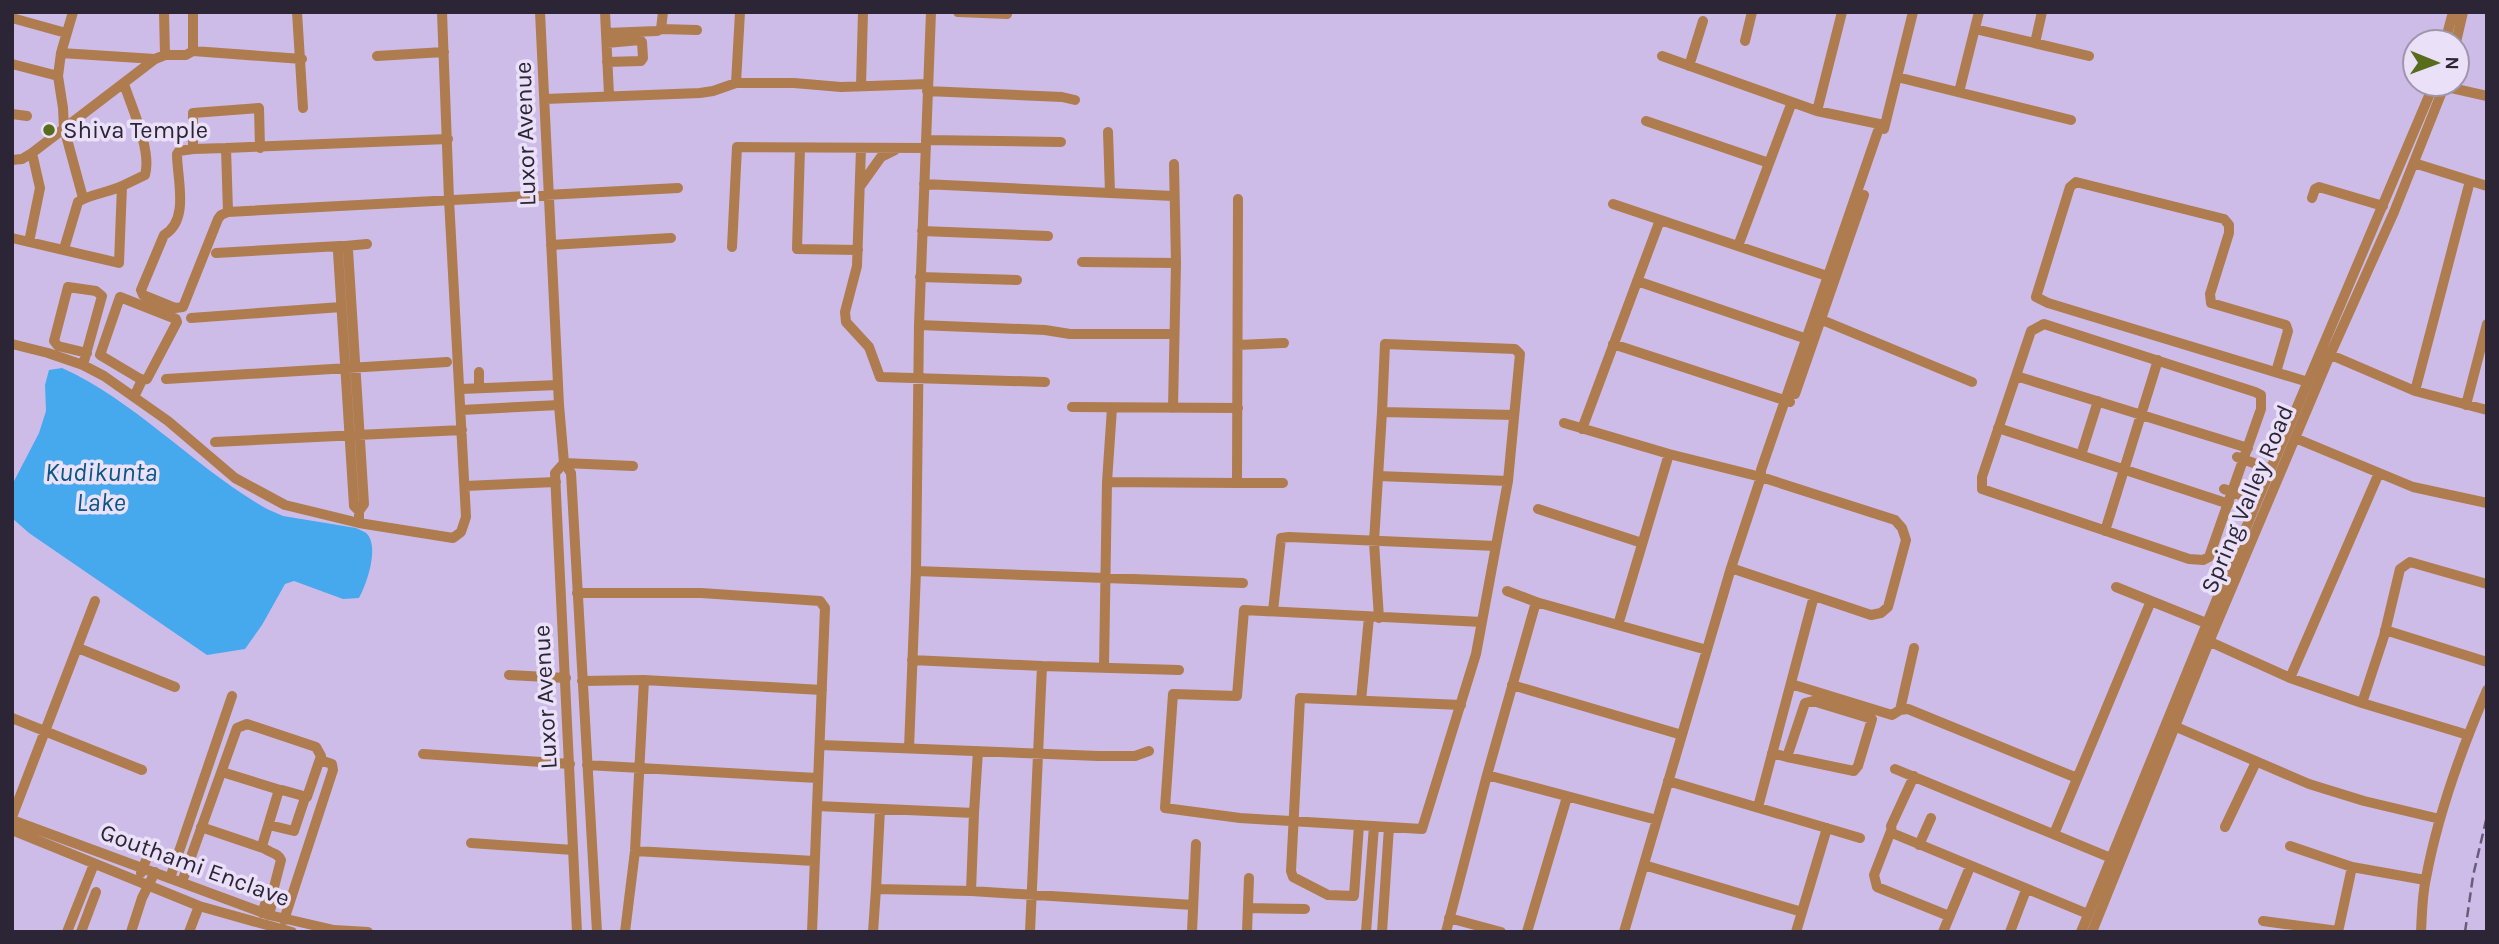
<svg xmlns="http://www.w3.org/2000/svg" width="2499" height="944" font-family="Karla,sans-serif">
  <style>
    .water { fill: #46a8ed }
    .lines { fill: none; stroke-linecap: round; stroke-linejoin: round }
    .minor { stroke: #ae7c4e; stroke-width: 10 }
    .rail { stroke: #685d78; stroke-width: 2.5; stroke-dasharray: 10 5; stroke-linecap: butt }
    .poi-dot { fill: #586d1c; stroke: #eae1f8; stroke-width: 2.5 }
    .labels { text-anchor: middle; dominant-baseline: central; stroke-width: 7; stroke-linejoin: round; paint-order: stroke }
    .poi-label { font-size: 24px; fill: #2c2536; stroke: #eae1f8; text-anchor: start }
    .street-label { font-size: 24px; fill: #2c2536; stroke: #eae1f8 }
    .water-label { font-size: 26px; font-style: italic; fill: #0c5683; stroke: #eae1f8 }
  </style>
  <rect width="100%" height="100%" fill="#cdbce8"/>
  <path class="water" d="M62,368C137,402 195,468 267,509L283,516L356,528C358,529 365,532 366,533C380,545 367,584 359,598L343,599L294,581L285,584L262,625L245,649L207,655L29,533L12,518V485L39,433L46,411L45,385L49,370Z"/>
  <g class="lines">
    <path class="minor" d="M73,12L61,53L58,76L63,108L64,128L83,198
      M164,12L165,55
      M297,12L303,108
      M540,12L559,405L564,463L571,473L597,932
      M605,12L609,95
      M958,12L1007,14
      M12,18L66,33
      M661,29L697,30
      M1975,29L2089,56
      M606,33L657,31L661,29L663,12
      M1745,41L1752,12
      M2445,42L2453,12
      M2456,42L2463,12
      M607,43L640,40L642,42L643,58L641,61L607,62
      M2035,43L2042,12
      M193,51V12
      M61,53L155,59
      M377,56L444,52
      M1662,56L1817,111L1884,125
      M12,64L58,76
      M1689,66L1703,21
      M1897,77L2071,120
      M736,83L740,12
      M2438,85L2487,96
      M861,86L863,12
      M927,91L1062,97L1075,100
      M1959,92L1979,12
      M545,99L700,93L713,91L736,83H794L841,87L928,84
      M1817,111L1842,12
      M12,114L27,116
      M1646,121L1769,163
      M1884,129L1913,12
      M140,132L175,131
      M1108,132L1110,193L1173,196
      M926,140L1061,142
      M260,148L259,108L193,113V149L179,151L177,154C177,179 190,220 164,235L141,290L143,295L175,308L183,307L218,219L221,215L228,212L678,188
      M800,148L797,249L858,250
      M861,148L857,266L845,312L846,322L869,347L880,377L1045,382
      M193,149L226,148
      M12,160L22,159L32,153L155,59L165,55H186L193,51L302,59
      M2414,163L2487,186
      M924,184L1110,193
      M861,185L881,157L895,150
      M122,186L145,175C152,151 132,108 124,84
      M2312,198L2315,189L2319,187L2383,206
      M1613,204L1833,278
      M228,212L226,148L448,139
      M922,231L1048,236
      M12,238L119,263L122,186C110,192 87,195 78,202L64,249
      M29,242L40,188L32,153
      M551,245L671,238
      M345,246L367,244
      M1738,246L1792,102
      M732,247L737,147L926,148
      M216,253L340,246
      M1082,262L1176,263
      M920,277L1017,280
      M1637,281L1807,339
      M191,318L341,307
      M1822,320L1972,382
      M2044,324L2255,392L2261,395V409L2209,557L2203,560L2189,559L1982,489V477L2031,331Z
      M919,325L1045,330L1070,334H1174
      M12,344L48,353L83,365L104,376L168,421L235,478L285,505L359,523L453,538L461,532L466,517L449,199L442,12
      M1613,344L1790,402
      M1238,345L1284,343
      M2324,352L2415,391L2487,410
      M83,365L102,296L96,291L68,287L54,341L58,346L87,353
      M479,372V388
      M2276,372L2288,331L2286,325L2211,303L2210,294L2229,233V225L2224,219L2076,182L2070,187L2036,297L2048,303C2134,329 2221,355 2308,382
      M2016,376L2248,448
      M166,379L447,362
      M461,389L558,385
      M2415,391L2470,181
      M1795,394L1864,195
      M134,397L142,380L147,379L177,322L176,319L120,297L100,355L142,380
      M2466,405L2487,324
      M1072,407L1238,408
      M1173,408L1176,263L1174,164
      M461,410L559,405
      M1382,412L1385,344L1515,349L1520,354L1508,481L1476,654L1422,829L1240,818L1165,808L1173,694L1237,696L1244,610L1482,622
      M1564,423L1669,454L1761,477L1895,520L1902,528L1906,540L1888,607L1881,613L1871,615L1731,568
      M1998,428L2229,504
      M1582,429L1660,220
      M2295,438L2413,487L2487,503
      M215,442L462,430
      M2081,455L2098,401
      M2237,457L2270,469
      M564,463L555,473L577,932
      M564,463L633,466
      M1378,476L1508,481
      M1107,482L1237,483L1238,199
      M1237,483H1283
      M465,486L556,482
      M2224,489L2257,501
      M1538,509L1642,543
      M359,523V511L364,504L348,250L345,246H340L338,252L354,506L359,511
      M2105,531L2158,360
      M916,571L1243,583
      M2116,587L2206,623
      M1507,591L1536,602
      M577,593H701L820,601L825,608L812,932
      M1273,611L1281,538L1289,537L1496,546
      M1379,618L1374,542L1382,412L1514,415
      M1618,625L1669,454
      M2385,630L2487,662
      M2206,640L2290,678L2362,703L2468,735
      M78,648L175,687
      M912,660L1042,666L1030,932
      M1042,666L1179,670
      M1104,667L1107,482L1112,408
      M509,675L566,678
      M2290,678L2379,473
      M582,681L644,680L822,690
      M1791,684L1892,715L1900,710L1908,709L2077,778
      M1512,685L1682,735
      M1361,701L1369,617
      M2362,703L2384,636L2400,569L2410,562L2487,584
      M1900,710L1914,648
      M12,718L142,770
      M2174,726L2309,784L2364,801L2440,819
      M821,745L1099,756H1135L1149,751
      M909,748L916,571L919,325L931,12
      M1772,753L1787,757L1854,771L1858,766L1872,719L1813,701L1805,703L1787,757
      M423,754L570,764
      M587,765L817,778
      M1895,769L2111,858
      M222,772L280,790
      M1487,775L1657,820
      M1914,776L1891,826L1892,833L2088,914
      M1668,781L1860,838
      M817,806L974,813L978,751
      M1758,807L1814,596
      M880,809L876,889L971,891L974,813
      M12,817L95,601
      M12,820L269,915L334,930L368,932
      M269,825L294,831L305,798
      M1359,825L1354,896L1328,895L1293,877L1291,871L1300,698L1461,705
      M201,827L263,848
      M2225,827L2256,762
      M12,830L199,906L292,932
      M1891,831L1874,875L1877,887L1949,916
      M2054,834L2151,601
      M471,843L573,850
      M1919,845L1931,818
      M2290,846L2352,867L2425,880
      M635,851L814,861
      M1644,865L1802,912
      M141,873L148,855
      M170,878L232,696
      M182,882L237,728L247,724L316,747L321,756L307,797L282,790L278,793L262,846C267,853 278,852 281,860L273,891
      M971,891L1193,905
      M1248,908L1305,909
      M262,913L269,893L273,891L274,895L269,915
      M1449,918L1501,932
      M284,920L333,770L332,764L320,760
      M2263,921L2338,931
      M67,932L94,864
      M81,932L96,892
      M131,932L142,898L155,872
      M189,932L199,906
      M625,932L635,851L644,680
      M873,932L876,889
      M1192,932L1196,844
      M1247,932L1249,878
      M1366,932L1374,826
      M1382,932L1389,827
      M1446,932L1487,775L1536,602L1707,650
      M1527,932L1567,797
      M1624,932L1731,568L1761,477V470L1878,131L1884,125
      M1796,932L1827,828
      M1943,932L1970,867
      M2010,932L2026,890
      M2081,932L2250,518L2434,84
      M2092,932L2209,642L2330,355L2394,212L2445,84
      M2338,932L2352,867
      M2421,932C2422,914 2422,896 2426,878C2438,814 2461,750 2487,690"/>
    <path class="rail" d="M2465,932L2473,876L2487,816"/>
  </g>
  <circle class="poi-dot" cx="49" cy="130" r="7"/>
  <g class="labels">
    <g class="poi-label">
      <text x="63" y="130">Shiva Temple</text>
    </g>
    <g class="street-label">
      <text transform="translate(525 134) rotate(-92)">Luxor Avenue</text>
      <text transform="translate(2247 499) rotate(-67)">Spring Valley Road</text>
      <text transform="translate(545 697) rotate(-93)">Luxor Avenue</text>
      <text transform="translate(195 865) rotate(20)">Gouthami Enclave</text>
    </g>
    <g class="water-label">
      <text x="101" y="472">Kudikunta<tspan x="101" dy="30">Lake</tspan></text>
    </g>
  </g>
  <rect width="2499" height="944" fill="none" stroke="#2c2536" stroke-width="28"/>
  <g transform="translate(2436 63) rotate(91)"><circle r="33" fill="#eae1f8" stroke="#9e96aa" stroke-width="2"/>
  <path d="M0-5L12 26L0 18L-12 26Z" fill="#586d1c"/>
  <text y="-10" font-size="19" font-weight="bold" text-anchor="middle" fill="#2c2536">N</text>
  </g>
</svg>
